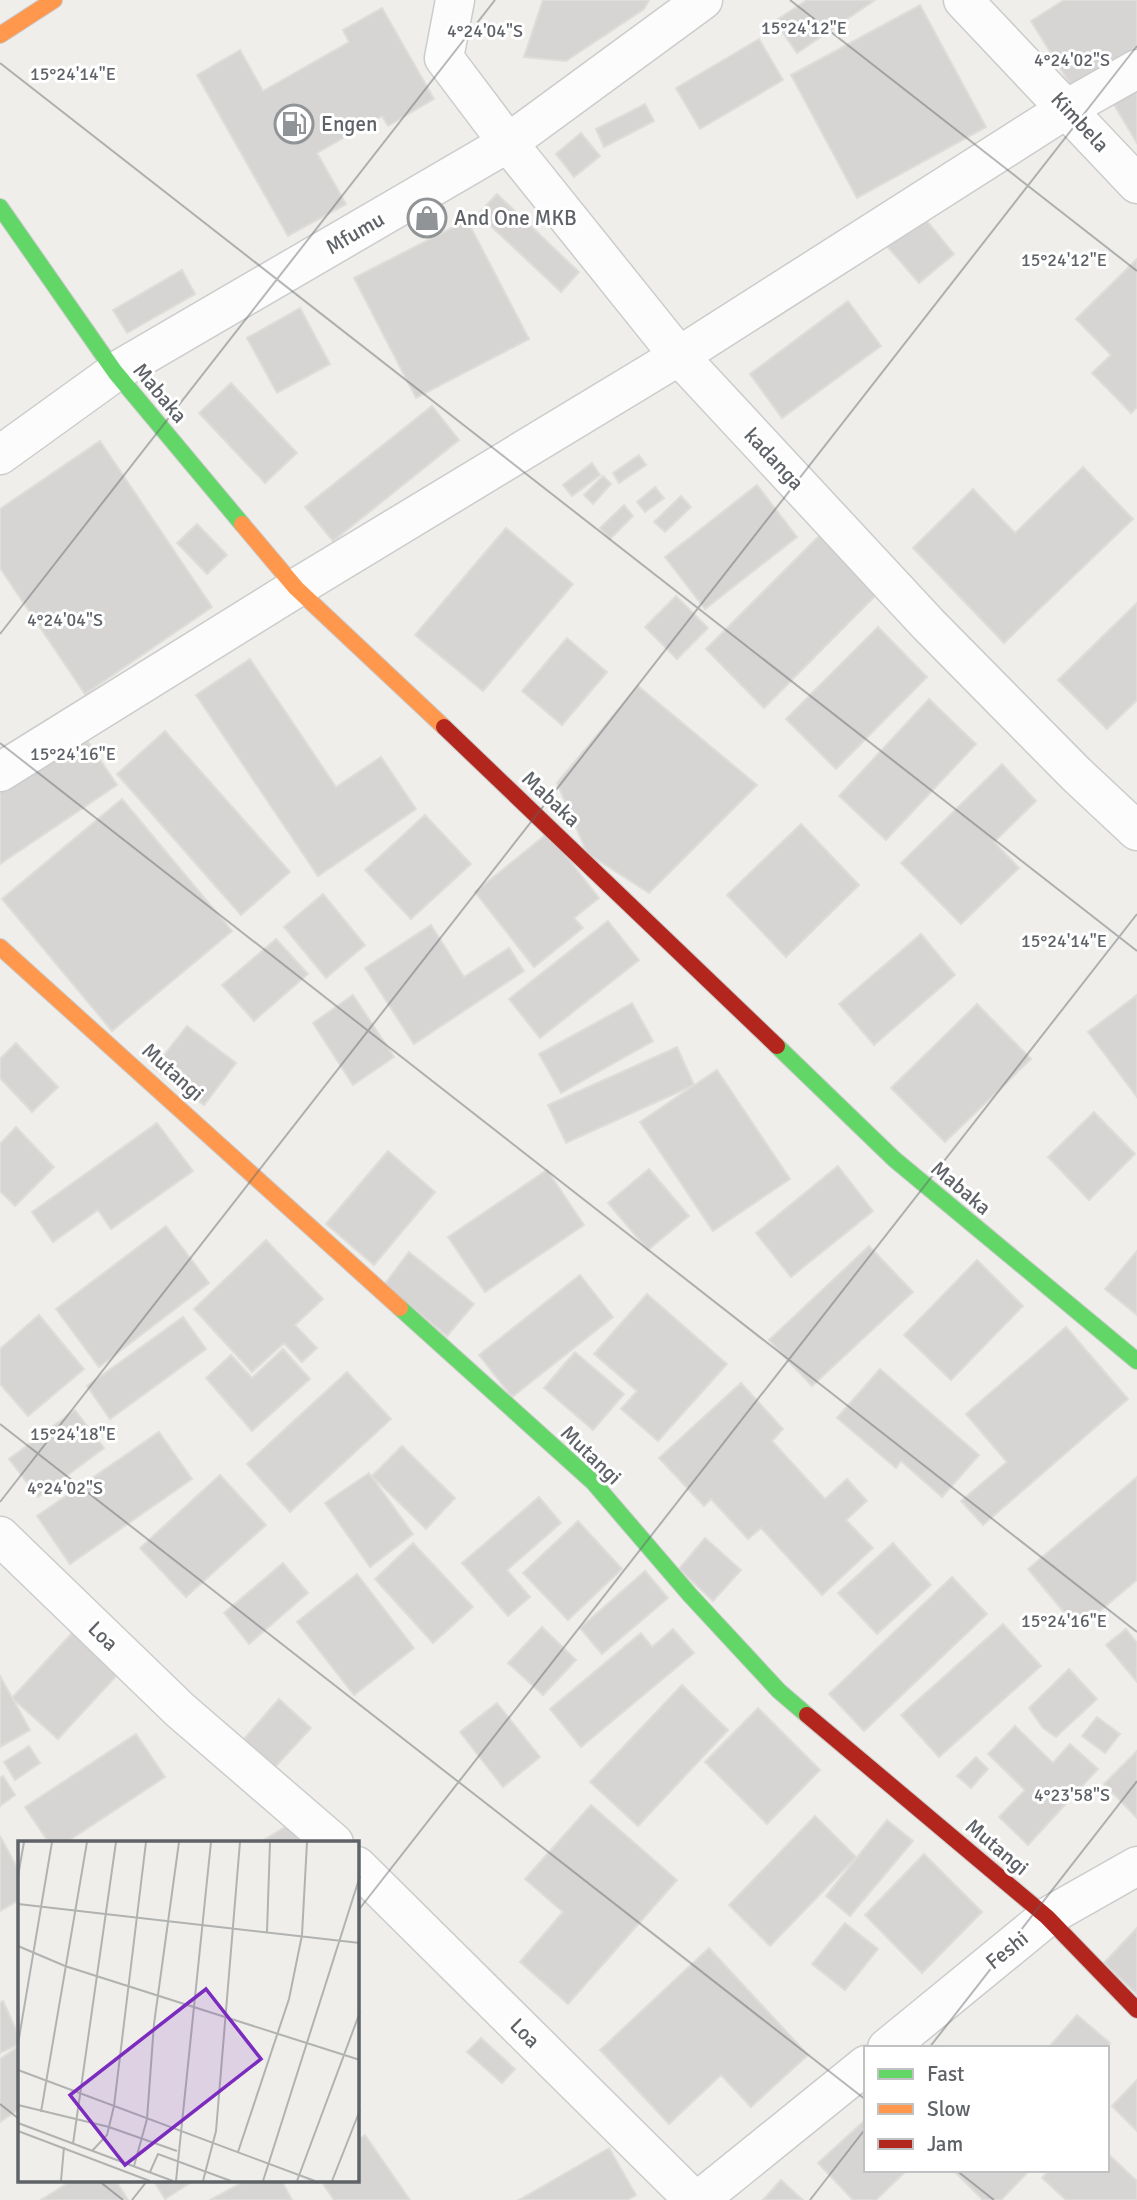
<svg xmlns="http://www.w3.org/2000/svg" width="1137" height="2200" font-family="Signika,sans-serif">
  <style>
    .building { fill: #d6d5d3; stroke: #deddd9; stroke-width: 2 }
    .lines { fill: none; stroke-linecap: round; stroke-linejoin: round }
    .street-casing { stroke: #cbcccc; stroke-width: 41 }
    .fast-casing { stroke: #cacacb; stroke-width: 18 }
    .slow-casing { stroke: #cacacb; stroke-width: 18 }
    .jam-casing { stroke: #cacacb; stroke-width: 18 }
    .street { stroke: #fdfcfc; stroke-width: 38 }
    .fast { stroke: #63d668; stroke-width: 16 }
    .slow { stroke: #ff974d; stroke-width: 16 }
    .jam { stroke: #b3261e; stroke-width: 16 }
    .ticks { fill: none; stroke: #5f6368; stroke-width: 2; stroke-opacity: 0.45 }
    .labels { text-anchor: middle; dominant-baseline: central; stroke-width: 6; stroke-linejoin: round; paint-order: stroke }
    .street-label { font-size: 21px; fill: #5f6368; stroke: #fff }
    .poi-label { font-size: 21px; fill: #5f6368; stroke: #fff; text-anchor: start }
    .inset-road { fill: none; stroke: #b1b2b2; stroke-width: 2 }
    .view { fill: #7b2cbf; fill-opacity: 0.15; stroke: #7b2cbf; stroke-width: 3.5 }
    .inset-edge { fill: none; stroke: #5f6368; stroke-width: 3.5 }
    .ticks-label { font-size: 18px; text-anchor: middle; fill: #5f6368; stroke: #fff; stroke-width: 6; stroke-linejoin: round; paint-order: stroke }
  </style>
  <rect width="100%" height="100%" fill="#efeeea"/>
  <path class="building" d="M543,0H649L644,9L566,61L524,57Z
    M807,0H875L797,53L775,21Z
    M1064,0H1137V46L1072,87L1031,21Z
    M920,5L986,127L857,198L791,75Z
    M382,8L434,99L388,126L382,116L317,153L346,204L288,236L197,75L240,50L263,91L349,42L343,30Z
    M759,39L783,80L700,129L676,88Z
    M1137,88V143L1113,103Z
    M645,104L654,121L604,147L596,129Z
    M581,133L600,156L574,177L556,154Z
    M497,194L579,272L561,292L478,214Z
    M922,215L954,254L919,283L886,245Z
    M467,220L529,339L416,398L354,278Z
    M1137,259V407L1131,413L1092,373L1111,355L1076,319Z
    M182,270L195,294L127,333L113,310Z
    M848,301L881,346L782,418L750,374Z
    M300,308L330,364L277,393L247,338Z
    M231,383L297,453L265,483L199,413Z
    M432,406L459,440L333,541L305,507Z
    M100,441L212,607L85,694L0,568V509Z
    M639,455L646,465L619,483L613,473Z
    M592,463L600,475L572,496L563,485Z
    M1083,467L1133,519L1004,643L913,548L973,489L1015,533Z
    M603,476L611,484L593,504L584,495Z
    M757,485L797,537L705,609L665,557Z
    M655,487L664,498L645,512L637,502Z
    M681,496L691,507L665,532L654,522Z
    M624,505L633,516L610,539L600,528Z
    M197,524L227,555L207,574L177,543Z
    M506,528L573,584L483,691L415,635Z
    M822,533L880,591L764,708L706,649Z
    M676,596L708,628L677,659L645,627Z
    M1137,603V700L1107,729L1058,680Z
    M878,627L927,677L836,769L786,719Z
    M567,638L607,672L562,725L522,691Z
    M250,659L336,787L381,757L416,809L318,876L196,695Z
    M638,686L757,785L649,893L587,853L557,783Z
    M929,699L976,744L886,840L839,796Z
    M165,731L290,872L241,915L117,774Z
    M84,736L117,785L0,864V792Z
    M1002,764L1036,801L994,842L1019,868L961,924L901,863Z
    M122,799L232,931L112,1031L2,899Z
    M425,815L471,864L411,919L365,870Z
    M801,824L859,885L786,957L727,895Z
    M548,833L599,898L574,918L583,928L534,967L475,892Z
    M323,894L365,945L326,978L284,927Z
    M608,921L639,960L540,1038L509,999Z
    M431,925L464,977L509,948L524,971L414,1044L365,968Z
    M921,934L955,975L874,1045L839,1004Z
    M276,939L308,974L254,1021L222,985Z
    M353,995L394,1057L353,1085L313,1023Z
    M1137,995V1097L1088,1032Z
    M632,1003L653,1041L561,1093L539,1054Z
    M977,1004L1031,1059L945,1142L891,1088Z
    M187,1026L236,1063L204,1105L154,1068Z
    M16,1043L58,1087L32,1112L0,1078V1059Z
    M677,1047L694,1085L566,1143L548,1105Z
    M717,1070L790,1179L713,1231L640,1122Z
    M1094,1112L1135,1154L1089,1200L1048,1157Z
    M157,1123L193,1171L111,1229L98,1210L53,1242L32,1212Z
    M16,1127L54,1167L15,1206L0,1191V1144Z
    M388,1151L435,1192L374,1265L326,1224Z
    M838,1166L873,1211L791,1277L756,1233Z
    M649,1169L689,1216L648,1250L608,1203Z
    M547,1170L584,1225L485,1292L448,1237Z
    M166,1226L209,1283L99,1367L56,1309Z
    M266,1240L323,1299L295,1325L317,1348L302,1362L284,1343L252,1372L194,1309Z
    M869,1246L913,1292L812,1386L769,1340Z
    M1137,1251V1315L1105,1289Z
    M409,1252L474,1304L447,1336L384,1285Z
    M977,1260L1023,1306L951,1380L904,1335Z
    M580,1275L613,1317L512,1397L479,1355Z
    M647,1294L727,1364L658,1441L621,1409L637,1391L594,1354Z
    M39,1315L84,1369L28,1416L0,1384V1349Z
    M183,1317L206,1349L110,1419L87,1386Z
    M1066,1327L1128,1399L983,1525L961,1501L1007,1462L966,1414Z
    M283,1349L310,1379L252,1431L206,1378L231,1355L252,1378Z
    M575,1352L624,1394L593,1430L544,1388Z
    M880,1369L979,1455L942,1497L901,1461L896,1468L837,1418Z
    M347,1372L391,1419L290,1512L247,1464Z
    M741,1383L783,1429L772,1441L825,1499L847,1479L867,1501L846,1520L873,1548L822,1595L761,1528L748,1539L711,1499L704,1506L659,1458Z
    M75,1410L104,1448L38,1497L9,1459Z
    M159,1432L192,1479L70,1564L37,1516Z
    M402,1446L455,1498L426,1529L372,1476Z
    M369,1473L413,1534L370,1567L325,1503Z
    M220,1475L266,1525L186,1597L140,1548Z
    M1137,1477V1580L1078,1629L1028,1569Z
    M539,1497L561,1523L507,1570L530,1597L508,1616L462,1563Z
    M578,1521L622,1569L568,1620L523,1573Z
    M705,1538L741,1570L713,1601L679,1569Z
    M413,1543L473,1607L433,1643L375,1579Z
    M893,1543L931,1585L877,1634L838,1593Z
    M283,1563L308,1593L249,1644L224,1613Z
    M645,1571L668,1598L602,1654L580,1628Z
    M357,1574L414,1648L354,1695L297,1622Z
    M952,1577L987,1614L864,1731L829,1694Z
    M1003,1624L1041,1666L939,1757L901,1715Z
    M542,1627L576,1660L543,1695L508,1663Z
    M673,1629L694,1653L581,1747L550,1709L641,1633L652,1647Z
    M1126,1629L1137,1643V1682L1106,1645Z
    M73,1632L118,1674L58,1739L12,1698Z
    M1069,1669L1097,1699L1056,1737L1043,1728L1029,1708Z
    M0,1676L30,1730L0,1747Z
    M682,1685L728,1730L638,1826L590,1782Z
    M279,1699L311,1728L275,1767L244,1739Z
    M497,1703L540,1757L503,1787L460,1732Z
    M758,1708L820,1770L767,1824L705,1762Z
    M1097,1717L1120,1734L1105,1753L1082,1736Z
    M1015,1726L1053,1763L1070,1744L1098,1769L1028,1845L999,1817L1025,1790L988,1754Z
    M136,1734L165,1777L65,1843H49L25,1807Z
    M29,1746L40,1763L15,1780L4,1762Z
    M1137,1751V1818L1104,1784Z
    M976,1757L988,1769L971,1788L957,1776Z
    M3,1776L15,1795L0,1806V1778Z
    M591,1805L677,1880L568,2004L520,1962L563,1912L525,1879Z
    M815,1816L856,1857L770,1946L729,1905Z
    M887,1820L913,1841L850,1916L826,1896Z
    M290,1824L302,1843H259Z
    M0,1836L19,1871V1900L0,1911Z
    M924,1854L982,1912L922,1973L865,1915Z
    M845,1923L878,1949L845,1990L812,1964Z
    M1137,1928V1994L1104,1963Z
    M709,1948L808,2055L751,2107L721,2075L669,2124L600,2050Z
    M3,2001L19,2036V2044L0,2053V2003Z
    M1077,2015L1110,2043L1106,2048H1048Z
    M481,2038L515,2069L502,2083L467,2052Z
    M16,2048L19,2053V2109L0,2122V2059Z
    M1137,2080V2131L1112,2106Z
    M866,2119V2170H907L876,2200H853L818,2163Z
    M365,2135L410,2200H334L321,2181H357V2140Z
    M609,2148L636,2195L627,2200H519Z
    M1107,2153L1137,2181V2200H1066L1042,2178L1049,2170H1107Z
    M953,2170H1030L1001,2200H983Z
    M781,2180L803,2200H763Z
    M71,2181H116L128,2200H41Z
    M154,2181H193L165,2199Z
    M245,2181H282L292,2200H210Z"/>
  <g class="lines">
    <defs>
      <path id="street" d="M455,0L444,58L508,143L679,356L928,624L1076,774L1137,831
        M963,0L1137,184
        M0,455L115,372L508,143L703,0
        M0,772L296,588L679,356L1068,108L1137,69
        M0,1536L180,1710L334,1843
        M357,1866L694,2200
        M887,2048L1047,1917L1137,1866
        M699,2200L866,2065"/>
      <path id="fast" d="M0,207L115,372L242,524
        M777,1046L894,1159L1137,1361
        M400,1308L593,1482L690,1595L779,1691L807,1715"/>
      <path id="slow" d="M0,35L54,0
        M242,524L296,588L444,727
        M0,947L400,1308"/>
      <path id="jam" d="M444,727L777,1046
        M807,1715L1047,1917L1137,2010"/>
    </defs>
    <use href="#street" class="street-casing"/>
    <use href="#fast" class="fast-casing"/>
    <use href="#slow" class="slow-casing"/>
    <use href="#jam" class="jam-casing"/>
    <use href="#street" class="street"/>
    <use href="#fast" class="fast"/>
    <use href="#slow" class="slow"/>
    <use href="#jam" class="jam"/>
  </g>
  <path class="ticks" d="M790,0L1137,271M0,63L1137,951M0,634L495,0M0,743L1137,1632M0,1424L866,2100M0,1502L1137,46M357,1912L1137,914M929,2048L1137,1781M0,2104L19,2119M956,2170L994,2200M99,2181L123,2200M132,2200L147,2181M810,2200L866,2128"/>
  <defs>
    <symbol id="fuel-ring" viewBox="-11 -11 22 22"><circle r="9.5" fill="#fff" stroke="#919496" stroke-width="1.5"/><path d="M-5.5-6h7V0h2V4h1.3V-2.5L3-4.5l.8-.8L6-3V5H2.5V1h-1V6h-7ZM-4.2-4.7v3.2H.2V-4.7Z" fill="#919496"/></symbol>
    <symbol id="shop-ring" viewBox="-11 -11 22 22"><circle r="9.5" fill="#fff" stroke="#919496" stroke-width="1.5"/><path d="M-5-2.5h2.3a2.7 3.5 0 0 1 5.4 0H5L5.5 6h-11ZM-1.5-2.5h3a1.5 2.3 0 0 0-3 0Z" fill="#919496"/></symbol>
  </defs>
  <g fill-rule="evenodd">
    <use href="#fuel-ring" x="272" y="102" width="44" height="44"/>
    <use href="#shop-ring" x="405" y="196" width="44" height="44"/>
  </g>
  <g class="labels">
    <g class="street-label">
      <text transform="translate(1080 122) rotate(47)">Kimbela</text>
      <text transform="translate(355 233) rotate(-30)">Mfumu</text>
      <text transform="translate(160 393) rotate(50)">Mabaka</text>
      <text transform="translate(774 459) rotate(47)">kadanga</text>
      <text transform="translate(551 799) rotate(43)">Mabaka</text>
      <text transform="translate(173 1072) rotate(42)">Mutangi</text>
      <text transform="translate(961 1188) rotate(40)">Mabaka</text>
      <text transform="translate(591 1455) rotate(44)">Mutangi</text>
      <text transform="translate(103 1636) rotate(44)">Loa</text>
      <text transform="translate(997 1847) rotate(40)">Mutangi</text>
      <text transform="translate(1007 1950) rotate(-39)">Feshi</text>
      <text transform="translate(525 2033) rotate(45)">Loa</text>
    </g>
    <g class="poi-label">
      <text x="321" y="124">Engen</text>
      <text x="454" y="218">And One MKB</text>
    </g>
  </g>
  <g transform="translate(18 1841)">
    <rect width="341" height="341" fill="#efeeea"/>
    <path class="inset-road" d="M0,35L6,1M0,63L342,102M249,91L252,1M0,105L47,125L342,219M0,203L34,1M0,229L297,340M0,264L91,286L159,310M23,271L69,1M0,282L155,340M0,290L132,340M55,303L98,1M74,310L89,294L96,265L128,1M220,311L271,158L284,94L289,1M116,325L129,278L136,183L161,1M132,331L140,313L213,340M43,340L46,306M158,340L193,1M185,340L198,290L222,1M245,340L342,35M279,340L342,171M314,340L342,269"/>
    <path class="view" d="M188,148L243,218L107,324L52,254Z"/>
    <rect width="341" height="341" class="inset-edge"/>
  </g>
  <g class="ticks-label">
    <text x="804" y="34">15°24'12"E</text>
    <text x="485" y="37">4°24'04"S</text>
    <text x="1072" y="66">4°24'02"S</text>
    <text x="73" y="80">15°24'14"E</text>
    <text x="1064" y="266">15°24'12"E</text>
    <text x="65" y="626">4°24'04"S</text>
    <text x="73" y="760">15°24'16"E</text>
    <text x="1064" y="947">15°24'14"E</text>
    <text x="73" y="1440">15°24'18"E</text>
    <text x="65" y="1494">4°24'02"S</text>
    <text x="1064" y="1627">15°24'16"E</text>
    <text x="1072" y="1801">4°23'58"S</text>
  </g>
  <rect x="864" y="2046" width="245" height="126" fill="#ffffff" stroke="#bfc1c3" stroke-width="2"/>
  <rect x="878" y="2069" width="35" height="10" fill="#63d668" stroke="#bfc1c3" stroke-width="2"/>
  <text x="927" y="2081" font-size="21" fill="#5f6368">Fast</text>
  <rect x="878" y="2104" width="35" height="10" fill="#ff974d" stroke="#bfc1c3" stroke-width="2"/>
  <text x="927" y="2116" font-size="21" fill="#5f6368">Slow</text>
  <rect x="878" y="2139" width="35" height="10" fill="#b3261e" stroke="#bfc1c3" stroke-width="2"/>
  <text x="927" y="2151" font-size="21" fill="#5f6368">Jam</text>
</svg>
